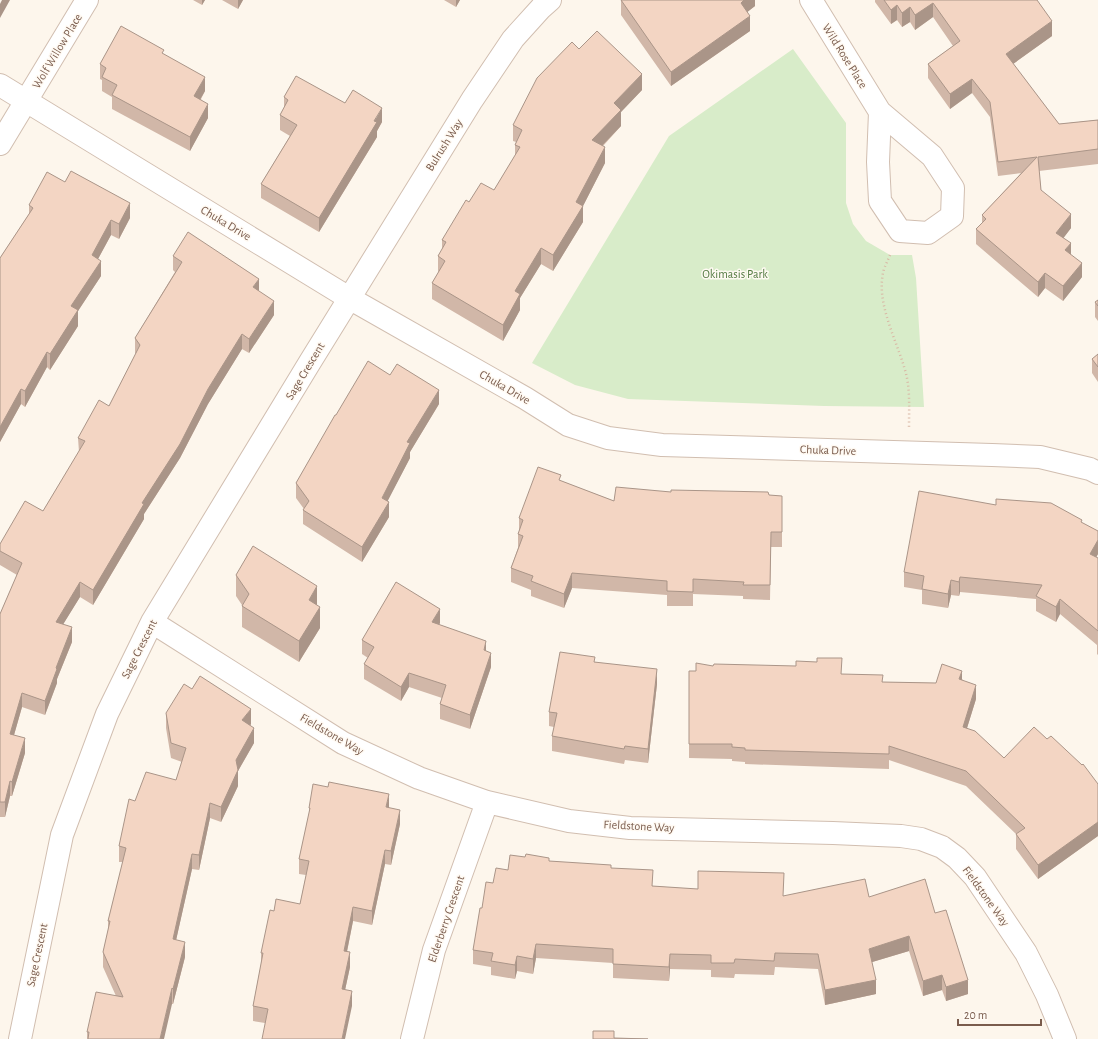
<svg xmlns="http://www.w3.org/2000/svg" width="1098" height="1039" font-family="'Alegreya Sans',sans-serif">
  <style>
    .green { fill: #d8ecc9 }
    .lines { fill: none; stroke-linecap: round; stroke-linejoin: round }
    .minor-casing { stroke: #d1beb0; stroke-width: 24 }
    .tertiary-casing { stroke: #d1beb0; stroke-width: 24 }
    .path { stroke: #d9b8a5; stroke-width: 2.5; stroke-dasharray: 1 3; stroke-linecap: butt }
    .minor { stroke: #fff; stroke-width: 22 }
    .tertiary { stroke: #fff; stroke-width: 22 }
    .wall { fill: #d1b7a8 }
    .shaded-wall { fill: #aa9588 }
    .building { fill: #f3d5c3; stroke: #aa9588 }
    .labels { text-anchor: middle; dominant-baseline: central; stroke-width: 3; stroke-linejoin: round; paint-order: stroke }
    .street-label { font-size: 12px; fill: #7a5c4d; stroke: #fffaf3 }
    .park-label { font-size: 12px; fill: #537a41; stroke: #fffaf3 }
  </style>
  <rect width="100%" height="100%" fill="#fdf6ec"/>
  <path class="green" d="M793,49L846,123V203L853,224L866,241L890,255H912L916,278L924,407L824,406L628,399L575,385L532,363L669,136Z"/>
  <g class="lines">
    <defs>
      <path id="minor" d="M811,0L880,112L932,156L953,188L952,216L928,233L900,231L880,201L878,162L880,112
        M0,85L349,298L525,398L568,425L608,438L662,445L992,455L1040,457L1090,469L1098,473
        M26,101L87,0
        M152,622L343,743L419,778L487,802L569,821L630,828L833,833L901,836L921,839L942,847L957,858L975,877L1026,953L1047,995L1065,1039
        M20,1039L62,835L107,714L152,622L310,362L472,100L513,39L541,8L550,0
        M412,1039L434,950L487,802"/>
      <path id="tertiary" d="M0,144L26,101"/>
    </defs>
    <use href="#minor" class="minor-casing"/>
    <use href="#tertiary" class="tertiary-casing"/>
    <path class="path" d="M890,255C888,260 886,264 884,269C874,304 900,345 907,378C910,394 909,410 909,427"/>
    <use href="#minor" class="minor"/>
    <use href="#tertiary" class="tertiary"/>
  </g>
  <path class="wall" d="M193,0H205L202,5Z
    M222,0H243L238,9Z
    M444,0H460L456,7Z
    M621,0H755V6L747,12L750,31L671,86L621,15Z
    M875,0H1037L1052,36L1013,64L1059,124L1098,120V164L1039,171L1041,190L1071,228L1063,238L1082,277L1063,301L1045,288L1038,297L976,244V229L982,223V215L1021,173L998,176L990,117L972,93L950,109L928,78V64L953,46L933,17L915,30L910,22L902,27L897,20L891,24L875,2Z
    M579,49L642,90L621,112V126L603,146L605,163L583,206V222L553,271L541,264L520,298V310L503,341L432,299V283L438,273V256L442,250V240L469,202L494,190L515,156V145L516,142L513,141V125Z
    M164,54L205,91L201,99L208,118L190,151L112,109V97L102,91V80L100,79V64Z
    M284,97L345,103L382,122L377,131V137L319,232L261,198V184L290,136L280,130V115L284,108Z
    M29,205L130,218L119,239L111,235L98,259L101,276L78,311V326L50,370L47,367L25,407L21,404L0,442V258L29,214Z
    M173,256L259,291L274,315L249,353L242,349L208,404L180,458L144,514V519L93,605L80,597L63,624L72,642L57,679V683L45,715L22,707L14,735L25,753L12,796H10L5,817H0V614L17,575L0,565V544L43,511L79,452L78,438L109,406L136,354L135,353V338L175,272L173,270Z
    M1098,300V321L1095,317V302Z
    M1098,354V382L1092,373V359Z
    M439,404L410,452V458L387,501L389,517L362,562L303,524V510L304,509L296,498V483L336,415Z
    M561,481L614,501L671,492L782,496V547H771L770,600L743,599V596L693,594V606H667V595L572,588L564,608L531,596V590L511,582V568L518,548V534L519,532V518Z
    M1082,523L1098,531V554L1096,557L1098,558V655L1097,654V645L1060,614L1056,622L1036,611V599L960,592L959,596L951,595L948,608L922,604V590L904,587V572Z
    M236,575L317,605L320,628L299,662L242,627V605L236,596Z
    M440,623L439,625L486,651L491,667L470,729L440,719V704L442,698L409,687L401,701L364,679V664L368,658L362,654V640Z
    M595,662L657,684L648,763L625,760L624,764L552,751V736L554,727L549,726V712Z
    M713,666L842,674L883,682L936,683L962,679L976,699L967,728L1004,758L1047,739L1098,784V836L1038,879L1016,849V834L966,786L889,760V769L745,764V762L732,761V759L689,758V671H696Z
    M166,713L251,724L250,726L254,743L238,771V786L221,822L210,818L199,870L192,869L176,940L185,957L173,1004H172L87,1039V1032L116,996L103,967V952L108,933V921L123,862H119V846L135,801L176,780L182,762L171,758L166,728Z
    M309,808H389L400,824L391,865L385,864L372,925L353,921L347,952L350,967L345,990L352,1006L265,1023L253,1021V1006L261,964V953L274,911L300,904L306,875L299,874V859L309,816Z
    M549,861L611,868L653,886L784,896L869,897L935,913L968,994L946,1001L942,990L923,996L909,951L872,962L876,994L825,1005L818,969L775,967L774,975L735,974L734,978L711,977V970L670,969L669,981L613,978V963L536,958L533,974L517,971L515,979L491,975V967L473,964V950L482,908L493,883L508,870Z"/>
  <path class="shaded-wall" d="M2,0H10L0,18V4Z
    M202,0H205L202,5Z
    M238,0H243L238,9Z
    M456,0H460L456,7Z
    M744,0H755V6L741,17V3Z
    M933,3V17L915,30V15Z
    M897,5V20L891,24V10Z
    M910,7V22L902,27V13Z
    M750,16V31L671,86V72Z
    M1052,21V36L1006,69V54Z
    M642,74V90L621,112V126L592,156V140L614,103Z
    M205,77V91L194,110V96Z
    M972,79V93L950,109V94Z
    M208,104V118L190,151V137Z
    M382,108V122L377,131V137L319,232V218Z
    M605,147V163L583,206V222L553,271V255L576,202Z
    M130,203V218L119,239V224Z
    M1071,214V228L1056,248V233Z
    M111,220V235L92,270V255Z
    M1071,243V258L1065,250Z
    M541,248V264L520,298V310L503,341V325L515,291Z
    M101,261V276L78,311V326L50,370V354L71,306Z
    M1082,263V277L1063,301V286Z
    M1045,273V288L1038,297V282Z
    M259,279V293L253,287Z
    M274,301V315L249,353V339Z
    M242,334V349L208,404L180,458L144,514V519L93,605V590L142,503L208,389Z
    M47,352V367L25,407V391Z
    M21,389V404L0,442V427Z
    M439,390V404L410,452V458L382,512V498L407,442Z
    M389,502V517L362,562V547Z
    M1098,540V554L1090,569V554Z
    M572,573V588L564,608V594Z
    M960,577V592L959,596V582Z
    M951,580V595L948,608V594Z
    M80,582V597L56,636V622Z
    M317,586V607L309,600Z
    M1060,599V614L1056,622V607Z
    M320,607V628L299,662V641Z
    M440,609V623L432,637V622Z
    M72,627V642L57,679V683L45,715V701L56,668Z
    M486,641V655L484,650Z
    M491,653V667L470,729V715Z
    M657,669V684L648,763V749Z
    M962,671V685L959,679Z
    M409,673V687L401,701V687Z
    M976,685V699L963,741V727Z
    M22,693V707L10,749V734Z
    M251,709V724L242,736V720Z
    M254,728V743L238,771V786L221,822V807L236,760Z
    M25,738V753L12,796V782Z
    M10,781V796L5,817V802Z
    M389,794V808L386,807Z
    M210,803V818L199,870V855Z
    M400,810V824L391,865V851Z
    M1098,822V836L1038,879V865Z
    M385,850V864L372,925V911Z
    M192,854V869L173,954V939Z
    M353,907V921L344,966V951Z
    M909,936V951L869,963V949Z
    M185,942V957L173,1004V989Z
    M536,944V958L533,974V959Z
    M350,952V967L342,1004V989Z
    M670,954V969L669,981V967Z
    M517,956V971L515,979V965Z
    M942,975V990L923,996V981Z
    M876,980V994L825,1005V990Z
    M968,980V994L946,1001V987Z
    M172,988V1004L164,1039H160Z
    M352,991V1006L345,1039H342Z"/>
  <path class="building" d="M621,0H744L741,3L750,16L671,72Z
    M884,0H1037L1052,21L1006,54L1059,124L1098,120V149L1038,157L1041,190L1071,214L1056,233L1071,243L1065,250L1082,263L1063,286L1045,273L1038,282L976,229L986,219L982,215L1037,157L998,162L990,102L972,79L950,94L928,64L960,41L933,3L915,15L910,7L902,13L897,5L891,10Z
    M121,26L164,50L162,53L205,77L194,96L208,104L190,137L112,95L117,85L102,77L106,68L100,64Z
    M597,31L642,74L614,103L621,110L592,140L605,147L576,202L583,206L553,255L541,248L515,291L520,294L503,325L432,283L445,261L438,256L446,242L442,240L466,200L469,202L481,183L494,190L520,147L515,145L522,130L513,125L537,78L572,42L579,49Z
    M296,76L345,103L353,90L382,108L374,121L377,122L319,218L261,184L297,125L280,115L288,100L284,97Z
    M71,171L130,203L119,224L111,220L92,255L101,261L71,306L78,310L50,354L47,352L25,391L21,389L0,427V258L33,208L29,205L47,172L65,182Z
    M188,232L259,279L253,287L274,301L249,339L242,334L208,389L180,444L142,503L144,504L93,590L80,582L56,622L72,627L56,668L57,669L45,701L22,693L10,734L25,738L12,782L10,781L5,802H0V614L22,563L0,551V544L25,501L43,511L85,441L78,438L99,400L109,406L140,345L135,338L182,262L173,256Z
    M1098,300V306L1095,302Z
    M1098,354V367L1092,359Z
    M368,361L390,375L397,364L439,390L407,442L410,443L382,498L389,502L362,547L303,510L309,501L296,483L335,415H336Z
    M538,467L561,475L559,480L614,501L616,487L671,492V490L768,492L769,495L782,496V532H771L770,585H743L744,582L693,579V592L667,591V581L572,573L564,594L531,581L533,576L511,568L523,536L518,534L523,520L519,518Z
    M919,491L996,505V499L1051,503L1082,520L1081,522L1098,531V540L1090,554L1098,558V631L1060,599L1056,607L1036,596L1042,585L960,577L959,582L951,580L948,594L922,589L924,576L904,572Z
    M253,546L317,586L309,600L320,607L299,641L242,606L249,594L236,575Z
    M396,582L440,609L432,622L486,641L484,650L491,653L470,715L440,704L446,685L409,673L401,687L364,664L374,647L362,640Z
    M560,652L595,657L594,662L657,669L648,749L625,746L624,749L552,736L557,713L549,712Z
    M817,658H842L841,674L883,675L882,682L936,683L942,664L962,671L959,679L976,685L963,727L975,731L1004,758L1034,727L1047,739L1051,736L1082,765L1083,764L1098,784V822L1038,865L1016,834L1025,828L966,771L889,746V754L745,750V748L732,747V744H689V671H696V663L713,666L714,664L796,666V661L817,662Z
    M200,676L251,709L242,720L254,728L236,760L238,770L221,807L210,803L199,855L192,854L173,939L185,942L173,989L172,988L160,1039H88L89,1032H87L96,992L123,997L103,952L110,921H108L126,848L119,846L129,799L135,801L146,772L176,780L186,748L171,743L166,713L184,684L192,689Z
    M329,782L389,794L386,807L400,810L391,851L385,850L372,911L353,907L344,951L350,952L342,989L352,991L342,1039H262L268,1009L253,1006L263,953H261L270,910L274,911L276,899L300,904L309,861L299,859L310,808H309L313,784L328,787Z
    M526,854L549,858V861L611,865V868L653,870L652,886L698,889V871L784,873L783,896L865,879L869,897L925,879L935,913L946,910L968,980L946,987L942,975L923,981L909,936L869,949L876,980L825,990L818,954L775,953L774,961L735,959L734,963H711V955L670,954L669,967L613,964V949L536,944L533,959L517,956L515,965L491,961L493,953L473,950L480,908H482L486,882L493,883L496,868L508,870L510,855L525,857Z
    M593,1031H614V1038L648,1039H593Z"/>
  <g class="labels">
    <g class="street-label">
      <text transform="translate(57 51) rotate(-59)">Wolf Willow Place</text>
      <text transform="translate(845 56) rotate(58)">Wild Rose Place</text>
      <text transform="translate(444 145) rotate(-58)">Bulrush Way</text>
      <text transform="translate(226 223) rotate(31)">Chuka Drive</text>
      <text transform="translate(305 371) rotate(-59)">Sage Crescent</text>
      <text transform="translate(505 387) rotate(30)">Chuka Drive</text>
      <text transform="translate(828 450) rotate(2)">Chuka Drive</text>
      <text transform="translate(139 649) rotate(-63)">Sage Crescent</text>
      <text transform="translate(332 734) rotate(30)">Fieldstone Way</text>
      <text transform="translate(639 826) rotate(3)">Fieldstone Way</text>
      <text transform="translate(986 896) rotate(54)">Fieldstone Way</text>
      <text transform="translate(446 919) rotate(-71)">Elderberry Crescent</text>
      <text transform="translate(37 955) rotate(-78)">Sage Crescent</text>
    </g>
    <g class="park-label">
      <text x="735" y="274">Okimasis Park</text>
    </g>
  </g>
  <path d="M958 1019v6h83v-6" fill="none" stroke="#7a5c4d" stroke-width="2"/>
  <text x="964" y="1019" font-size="12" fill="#7a5c4d" stroke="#fffaf3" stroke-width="3" paint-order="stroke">20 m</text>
</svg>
